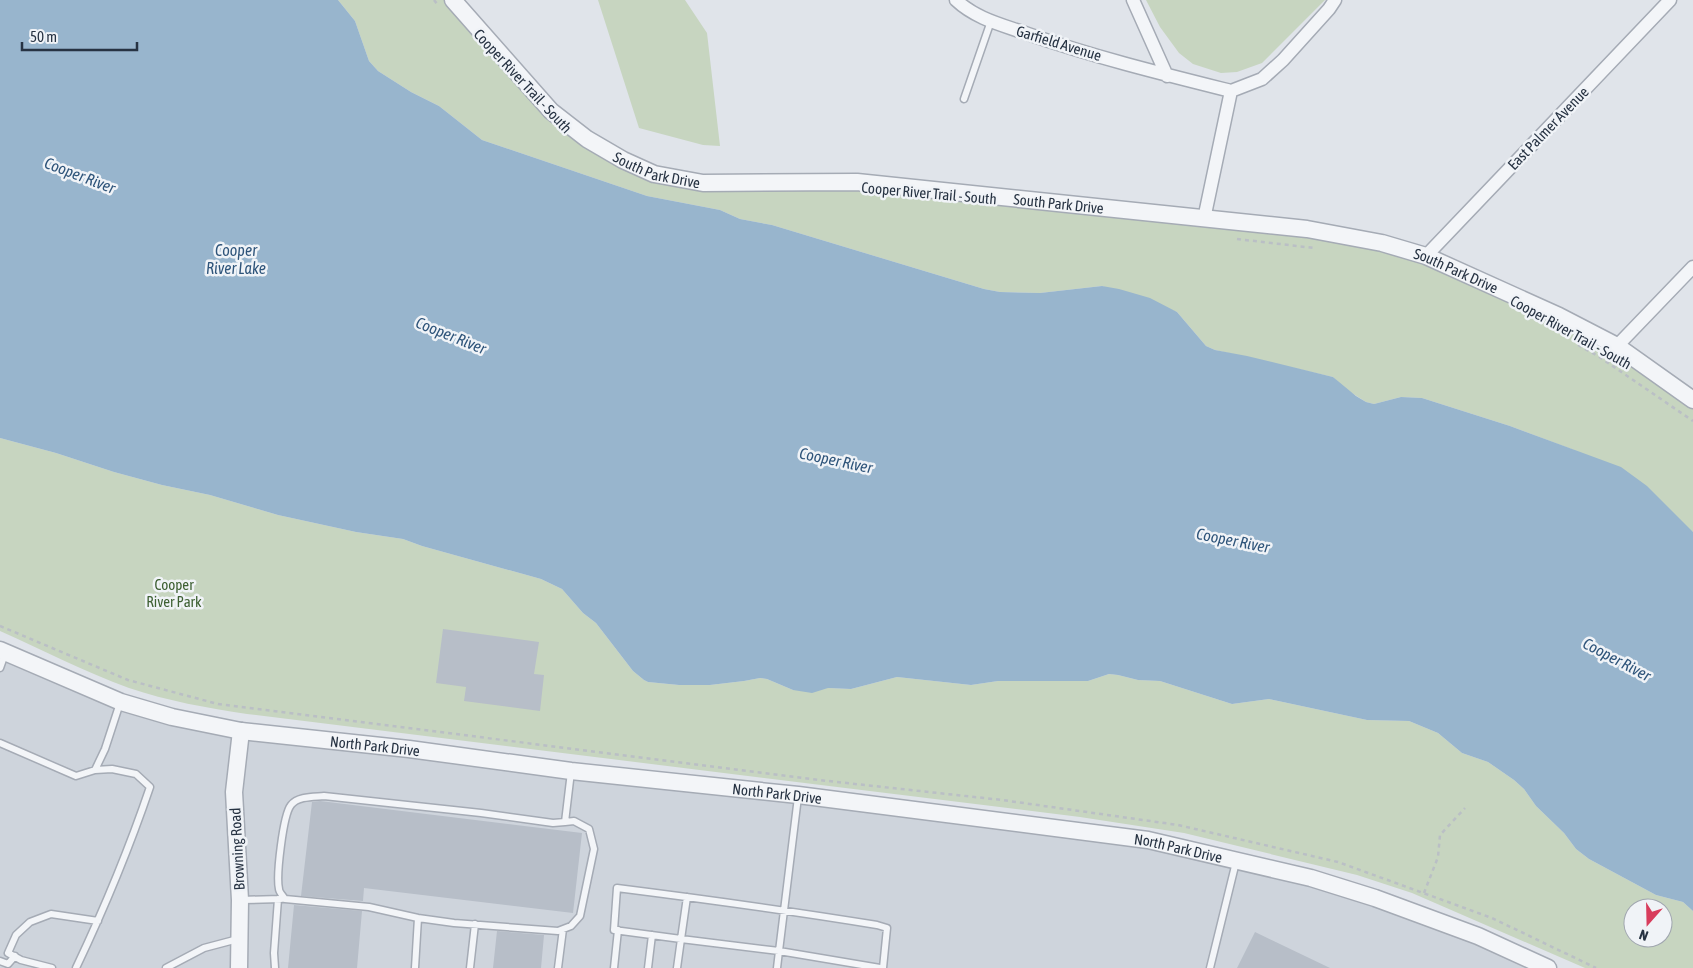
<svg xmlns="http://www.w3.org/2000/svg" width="1693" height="968" font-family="'Asap Condensed',sans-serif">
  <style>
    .built { fill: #ced4dc }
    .green { fill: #c7d5c0; fill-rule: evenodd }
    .water { fill: #98b5cd }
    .building { fill: #b7bec8 }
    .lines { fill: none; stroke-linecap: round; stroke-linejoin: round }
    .service-casing { stroke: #a5abb5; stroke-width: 9 }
    .minor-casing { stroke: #a5abb5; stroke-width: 15 }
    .tertiary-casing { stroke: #a5abb5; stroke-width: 19 }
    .path { stroke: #babfc5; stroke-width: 2.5; stroke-dasharray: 4 4; stroke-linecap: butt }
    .service { stroke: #f3f5f8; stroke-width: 6 }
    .minor { stroke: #f3f5f8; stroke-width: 12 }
    .tertiary { stroke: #f3f5f8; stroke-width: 16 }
    .labels { text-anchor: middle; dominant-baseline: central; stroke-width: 5; stroke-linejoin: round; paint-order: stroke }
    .street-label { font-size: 15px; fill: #273343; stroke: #f0f3f7 }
    .park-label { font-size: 15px; fill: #3e6033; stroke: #f0f3f7 }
    .water-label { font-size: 16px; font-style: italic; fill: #2e547a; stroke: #f0f3f7 }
  </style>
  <rect width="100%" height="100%" fill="#e0e4ea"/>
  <path class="built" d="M0,650L172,717L1148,840L1311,878L1548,968H0Z"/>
  <path class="green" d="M338,0H453L551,111L654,174L857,182L1382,243L1559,316L1693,400V532L1574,450L1510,426L1422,398L1401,397L1374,404L1366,402L1344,388L1333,377L1215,350L1206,346L1177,312L1102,286L1040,293L1000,292L984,289L772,225L740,219L720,210L647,196L482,140L439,106L411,92L378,71L369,61L355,21Z
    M598,0H685L707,33L720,146L703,145L639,128Z
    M1146,0H1325L1262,63L1237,72L1221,73L1193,64L1179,53L1160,27Z
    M0,438L56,453L114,472L162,485L210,495L278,515L356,532L403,539L422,546L541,579L562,589L583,613L596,623L633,671L644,680L648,682L679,685H710L744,681L760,678L767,679L793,690L828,688L851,689L897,677L971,685L998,681H1088L1109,674L1118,675L1138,680L1160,681L1232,704L1269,699L1367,720L1409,721L1438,733L1462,753L1488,762L1514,780L1524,789L1536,806L1564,833L1576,849L1589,859L1656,895L1683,902L1693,911V968H1585L1412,893L1357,875L1184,833L1080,817L247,714C208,708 167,701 129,688C85,672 43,650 0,631ZM1633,908H1663V938H1633Z"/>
  <path class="water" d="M0,0H338L355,21L369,61L378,71L411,92L439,106L482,140L647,196L720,210L740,219L772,225L984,289L1000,292L1040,293L1102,286L1119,289L1150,298L1177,312L1206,346L1215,350L1247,356L1333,377L1356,396L1366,402L1374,404L1401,397L1422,398L1510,426L1621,467L1647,486L1693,532V911L1683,902L1656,895L1589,859L1576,849L1564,833L1536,806L1524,789L1514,780L1488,762L1462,753L1438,733L1409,721L1367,720L1269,699L1232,704L1160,681L1138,680L1118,675L1109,674L1088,681H998L971,685L897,677L851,689L828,688L812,693L793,690L767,679L760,678L744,681L710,685H679L648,682L644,680L633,671L596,623L583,613L562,589L541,579L422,546L403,539L356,532L278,515L210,495L162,485L114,472L56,453L0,438Z"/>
  <path class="building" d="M443,629L539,642L534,674L544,675L540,711L464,701L466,687L436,683Z
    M320,801L582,833L573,913L364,888L363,901L301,896L312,802Z
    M294,905L362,911L357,968H288Z
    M497,931L544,935L541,968H493Z
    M1255,932L1330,968H1237Z"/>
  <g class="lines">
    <defs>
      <path id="service" d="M964,99L991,21
        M0,668L5,654
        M0,743L76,776L95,770L105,749L120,703
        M565,822L553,823L481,813L324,796C314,797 298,796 291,805C283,815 276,876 279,889C279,892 283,896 285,899L369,907L418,918L454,923L558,931L571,926L580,916L594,849L589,829L574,821L565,822L571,772
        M687,897L681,939L614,930L617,888C704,899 791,911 877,925L887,928L883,968
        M241,900L281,899
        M0,961L8,964L15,956
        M52,968L21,960L8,953L16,935L30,922L51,914L98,921
        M76,968C104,909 129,849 150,787L136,774L112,769L95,770
        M166,968L204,948L238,939
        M275,968L274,953L278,899
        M415,968L418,918
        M470,968L475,924
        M558,968L563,929
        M614,968L618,930
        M648,968L652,935
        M677,968L681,939L779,951L798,797
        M777,968L779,951L880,968
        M1210,968L1236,862"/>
      <path id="minor" d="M956,0C976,19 1003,25 1028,34C1094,57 1163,74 1231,91
        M1133,0L1167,76
        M1231,91L1262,79L1283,60L1329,9L1335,0
        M1204,219L1231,91
        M1426,256L1670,0
        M1617,346L1693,267"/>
      <g id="tertiary">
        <path id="s1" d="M453,0L551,111L587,139L623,160L654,174L703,183L857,182L1307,229L1382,243L1426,256L1559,316L1617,346L1693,400"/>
        <path id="s2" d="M0,650L121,702L172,717L241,731L409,749L571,771L798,795L1148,840L1311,878L1375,898L1478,936L1548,968"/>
        <path d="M239,968L240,900L234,792L241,731"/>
      </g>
    </defs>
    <use href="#service" class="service-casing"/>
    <use href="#minor" class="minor-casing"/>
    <use href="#tertiary" class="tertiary-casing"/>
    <path class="path" d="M434,0L438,5
      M1237,239L1314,248
      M1578,345L1598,356L1693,421
      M0,626L128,680L218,704L819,780L1002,800L1178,825L1338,862L1492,918L1596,968
      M1424,893L1438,857L1440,835L1465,808"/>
    <use href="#service" class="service"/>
    <use href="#minor" class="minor"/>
    <use href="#tertiary" class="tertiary"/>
  </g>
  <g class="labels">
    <g class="street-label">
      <text transform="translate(1059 43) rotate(17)">Garfield Avenue</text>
      <text transform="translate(523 81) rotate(47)">Cooper River Trail - South</text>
      <text transform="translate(1548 128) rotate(-46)">East Palmer Avenue</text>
      <text stroke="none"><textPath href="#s1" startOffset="271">South Park Drive</textPath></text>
      <text transform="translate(929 193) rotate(5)">Cooper River Trail - South</text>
      <text stroke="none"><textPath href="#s1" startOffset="676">South Park Drive</textPath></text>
      <text stroke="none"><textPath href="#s1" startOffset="1081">South Park Drive</textPath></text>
      <text transform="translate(1571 332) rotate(29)">Cooper River Trail - South</text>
      <text stroke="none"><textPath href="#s2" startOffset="390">North Park Drive</textPath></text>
      <text stroke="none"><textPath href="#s2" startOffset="795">North Park Drive</textPath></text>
      <text stroke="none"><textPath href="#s2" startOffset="1200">North Park Drive</textPath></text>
      <text transform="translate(237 849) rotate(-93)">Browning Road</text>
    </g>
    <g class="park-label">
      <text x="174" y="584">Cooper<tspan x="174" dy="17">River Park</tspan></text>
    </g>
    <g class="water-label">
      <text transform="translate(80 175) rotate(21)">Cooper River</text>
      <text x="236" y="250">Cooper<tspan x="236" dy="18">River Lake</tspan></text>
      <text transform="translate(451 335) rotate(22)">Cooper River</text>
      <text transform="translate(836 460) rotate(12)">Cooper River</text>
      <text transform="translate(1233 540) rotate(11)">Cooper River</text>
      <text transform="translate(1617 659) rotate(28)">Cooper River</text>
    </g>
  </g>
  <g transform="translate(1648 923) rotate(200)"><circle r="24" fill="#f0f3f7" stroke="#a0a6af"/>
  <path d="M0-4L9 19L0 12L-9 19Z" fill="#d83c5c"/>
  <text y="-8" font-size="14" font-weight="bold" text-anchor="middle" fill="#273343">N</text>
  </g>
  <path d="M22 42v8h115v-8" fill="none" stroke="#273343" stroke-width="2.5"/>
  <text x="30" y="42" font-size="15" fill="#273343" stroke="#f0f3f7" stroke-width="4" paint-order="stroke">50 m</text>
</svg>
